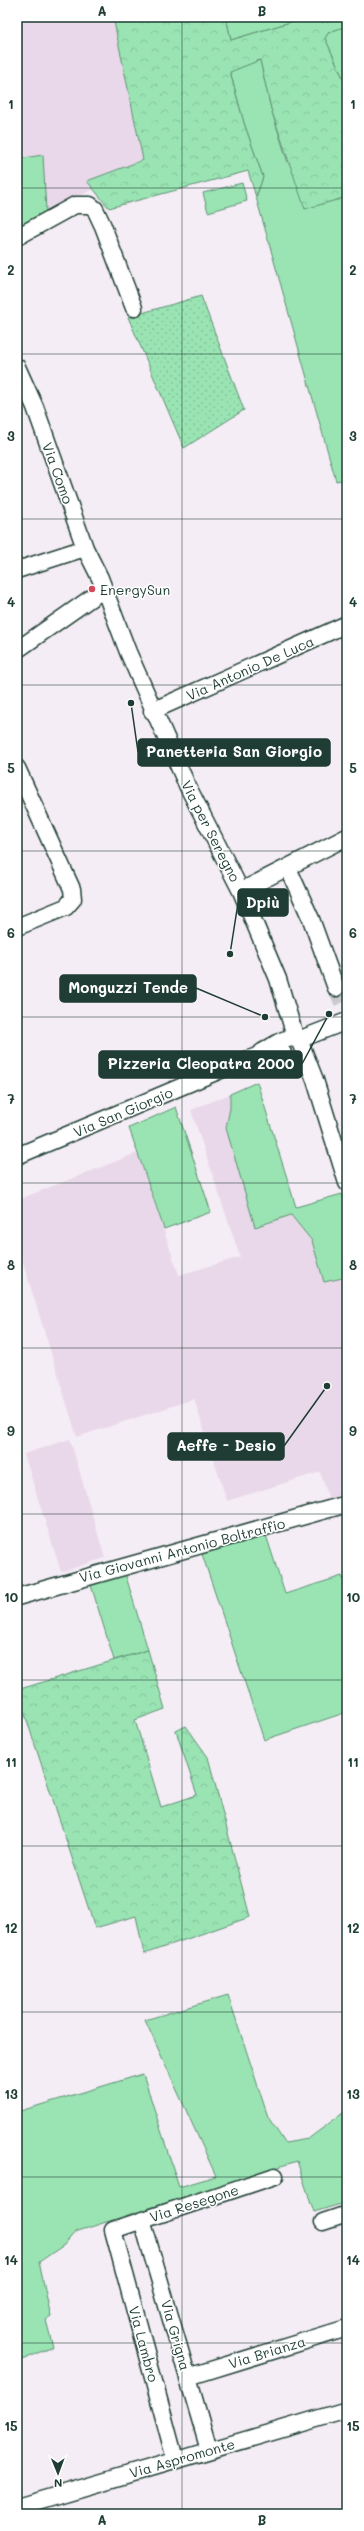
<svg xmlns="http://www.w3.org/2000/svg" width="364" height="2531" font-family="Mali,sans-serif">
  <style>
    .built { fill: #e9d8e9 }
    .green { fill: #9ae4b3; stroke: #5c9074 }
    .forest { fill: url(#forest-crowns); stroke: #5c9074 }
    .park { fill: url(#park-dots); stroke: #5c9074 }
    .lines { fill: none; stroke-linecap: round; stroke-linejoin: round }
    .minor-tunnel { stroke: #cacace; stroke-width: 16; stroke-dasharray: 16 8; stroke-linecap: butt }
    .minor-casing { stroke: #1f3d34; stroke-width: 19 }
    .minor { stroke: #fff; stroke-width: 16 }
    .grid { fill: none; stroke: #1f3d34; stroke-width: 1; stroke-opacity: 0.55 }
    .poi-dot { fill: #d1495b; stroke: #fff; stroke-width: 1.5 }
    .labels { text-anchor: middle; dominant-baseline: central; stroke-width: 3; stroke-linejoin: round; paint-order: stroke }
    .street-label { font-size: 14px; fill: #1f3d34; stroke: #fff }
    .poi-label { font-size: 14px; fill: #1f3d34; stroke: #fff; text-anchor: start }
    .leader { fill: none; stroke: #1f3d34; stroke-width: 1.5 }
    .callout-dot { fill: #1f3d34; stroke: #fff; stroke-width: 1.5 }
    .callout { fill: #1f3d34; stroke: #1f3d34; stroke-width: 1.5 }
    .callout-label { font-size: 15px; text-anchor: middle; font-weight: bold; fill: #fff }
    .neatline { fill: none; stroke: #1f3d34; stroke-width: 1.5 }
    .grid-label { font-size: 13px; text-anchor: middle; font-weight: bold; fill: #1f3d34 }
  </style>
  <defs>
    <pattern id="forest-crowns" width="20" height="18" patternUnits="userSpaceOnUse"><rect width="20" height="18" fill="#9ae4b3"/><path d="M2 6a3 3 0 1 1 6 0M12 15a3 3 0 1 1 6 0" fill="none" stroke="#84c49b"/></pattern>
    <pattern id="park-dots" width="8" height="8" patternUnits="userSpaceOnUse"><rect width="8" height="8" fill="#9ae4b3"/><path d="M2 2h.1M6 6h.1" fill="none" stroke="#84c49b" stroke-width="1.8" stroke-linecap="round"/></pattern>
  </defs>
  <rect width="100%" height="100%" fill="#f5edf5"/>
  <filter id="ink" filterUnits="userSpaceOnUse"><feTurbulence type="fractalNoise" baseFrequency=".025" numOctaves="2"/><feDisplacementMap in="SourceGraphic" scale="8" xChannelSelector="R" yChannelSelector="G"/><feConvolveMatrix kernelMatrix="1 2 1 2 8 2 1 2 1" color-interpolation-filters="sRGB"/></filter>
  <g filter="url(#ink)">
    <path class="built" d="M17,17H113L143,160L87,181L94,189L46,212L43,156L17,159Z
      M230,1094V1108L226,1128L256,1227L291,1215L312,1241L324,1282L347,1277V1493L329,1499L320,1472L227,1501L194,1399L77,1437L17,1243V1200L137,1153L179,1275L240,1257L191,1110Z
      M70,1439L105,1558L61,1572L24,1454Z"/>
    <path class="green" d="M226,17H307L231,40Z
      M347,26V87L325,38L329,32Z
      M260,60L271,109L288,163L337,200L347,197V479L336,481L256,197L263,177L244,123L230,71Z
      M43,155L46,212L19,226L17,218V159Z
      M242,183L247,201L208,212L203,193Z
      M257,1082L296,1207L342,1194L347,1210V1277L324,1282L312,1241L291,1215L255,1227L226,1128L230,1108V1094Z
      M176,1107L211,1212L164,1229L129,1128Z
      M266,1535L285,1594L342,1576L347,1593V1712L264,1740L202,1554Z
      M125,1573L148,1650L114,1660L90,1582Z
      M228,1995L268,2117L285,2143L308,2139L347,2110V2202L314,2212L297,2161L75,2232L64,2245L39,2262L51,2317L46,2320L53,2347L17,2362V2112L143,2074L179,2187L216,2176L145,2020Z"/>
    <path class="forest" d="M113,17H226L231,40L307,17H347V26L329,32L325,38L347,87V197L305,209L271,109L260,60L230,72L244,123L263,177L256,197L248,171L109,208L87,181L143,160Z
      M148,1650L165,1709L135,1720L161,1807L197,1795L176,1731L186,1726L208,1757L250,1917L144,1954L136,1916L95,1928L17,1690Z"/>
    <path class="park" d="M201,296L244,410L184,448L128,317Z"/>
    <g class="lines">
      <path class="minor-tunnel" d="M336,988L345,1010"/>
      <defs>
        <path id="minor" d="M17,237L75,205H90L95,209L103,226L134,308
          M17,367L35,407L85,548L100,578L128,652L187,785L241,891L278,979L296,1039
          M17,570L85,548
          M17,650L104,589
          M152,711L347,624
          M17,768L72,889L73,899L66,907L17,927
          M288,868L311,919L336,988
          M241,891L347,837
          M298,1040L347,1021
          M262,1052C272,1047 290,1031 300,1042L315,1080L347,1183
          M17,1156L242,1061L261,1055L283,1053
          M17,1597L347,1504
          M142,2220L209,2450
          M323,2222L347,2214
          M188,2377L347,2328
          M175,2459L113,2230L275,2176
          M17,2507L347,2410"/>
      </defs>
      <use href="#minor" class="minor-casing"/>
      <use href="#minor" class="minor"/>
    </g>
  </g>
  <path class="grid" d="M182,17V2514M17,188H347M17,354H347M17,519H347M17,685H347M17,851H347M17,1017H347M17,1183H347M17,1348H347M17,1514H347M17,1680H347M17,1846H347M17,2012H347M17,2177H347M17,2343H347"/>
  <circle class="poi-dot" cx="92" cy="589" r="4"/>
  <g class="labels">
    <g class="street-label">
      <text transform="translate(58 473) rotate(70)">Via Como</text>
      <text transform="translate(250 668) rotate(-24)">Via Antonio De Luca</text>
      <text transform="translate(211 831) rotate(63)">Via per Seregno</text>
      <text transform="translate(123 1112) rotate(-23)">Via San Giorgio</text>
      <text transform="translate(182 1550) rotate(-15)">Via Giovanni Antonio Boltraffio</text>
      <text transform="translate(194 2203) rotate(-18)">Via Resegone</text>
      <text transform="translate(176 2335) rotate(74)">Via Grigna</text>
      <text transform="translate(144 2344) rotate(75)">Via Lambro</text>
      <text transform="translate(267 2352) rotate(-17)">Via Brianza</text>
      <text transform="translate(182 2458) rotate(-16)">Via Aspromonte</text>
    </g>
    <g class="poi-label">
      <text x="100" y="589">EnergySun</text>
    </g>
  </g>
  <path class="leader" d="M131 703L138 752M230 954L238 903M265 1017L196 988M329 1014L302 1064M327 1386L284 1446"/>
  <g class="callout-dot">
    <circle cx="131" cy="703" r="4"/>
    <circle cx="230" cy="954" r="4"/>
    <circle cx="265" cy="1017" r="4"/>
    <circle cx="329" cy="1014" r="4"/>
    <circle cx="327" cy="1386" r="4"/>
  </g>
  <g class="callout">
    <rect x="138" y="739" width="192" height="27" rx="4"/>
    <rect x="238" y="889" width="50" height="27" rx="4"/>
    <rect x="60" y="975" width="136" height="27" rx="4"/>
    <rect x="99" y="1051" width="203" height="27" rx="4"/>
    <rect x="168" y="1433" width="116" height="27" rx="4"/>
  </g>
  <g class="callout-label">
    <text x="234" y="757">Panetteria San Giorgio</text>
    <text x="263" y="908">Dpiù</text>
    <text x="128" y="993">Monguzzi Tende</text>
    <text x="201" y="1069">Pizzeria Cleopatra 2000</text>
    <text x="226" y="1451">Aeffe - Desio</text>
  </g>
  <rect width="364" height="2531" fill="none" stroke="#fff" stroke-width="44"/>
  <g transform="translate(58 2473) rotate(179)" stroke="#ffffff" stroke-width="3" paint-order="stroke">
  <path d="M0-3L7 15L0 10L-7 15Z" fill="#1f3d34"/>
  <text y="-6" font-size="11" font-weight="bold" text-anchor="middle" fill="#1f3d34">N</text>
  </g>
  <rect x="22" y="22" width="320" height="2487" class="neatline"/>
  <g class="grid-label">
    <text x="102" y="16">A</text>
    <text x="262" y="16">B</text>
    <text x="11" y="109">1</text>
    <text x="353" y="109">1</text>
    <text x="11" y="275">2</text>
    <text x="353" y="275">2</text>
    <text x="11" y="441">3</text>
    <text x="353" y="441">3</text>
    <text x="11" y="607">4</text>
    <text x="353" y="607">4</text>
    <text x="11" y="773">5</text>
    <text x="353" y="773">5</text>
    <text x="11" y="938">6</text>
    <text x="353" y="938">6</text>
    <text x="11" y="1104">7</text>
    <text x="353" y="1104">7</text>
    <text x="11" y="1270">8</text>
    <text x="353" y="1270">8</text>
    <text x="11" y="1436">9</text>
    <text x="353" y="1436">9</text>
    <text x="11" y="1602">10</text>
    <text x="353" y="1602">10</text>
    <text x="11" y="1767">11</text>
    <text x="353" y="1767">11</text>
    <text x="11" y="1933">12</text>
    <text x="353" y="1933">12</text>
    <text x="11" y="2099">13</text>
    <text x="353" y="2099">13</text>
    <text x="11" y="2265">14</text>
    <text x="353" y="2265">14</text>
    <text x="11" y="2431">15</text>
    <text x="353" y="2431">15</text>
    <text x="102" y="2525">A</text>
    <text x="262" y="2525">B</text>
  </g>
</svg>
